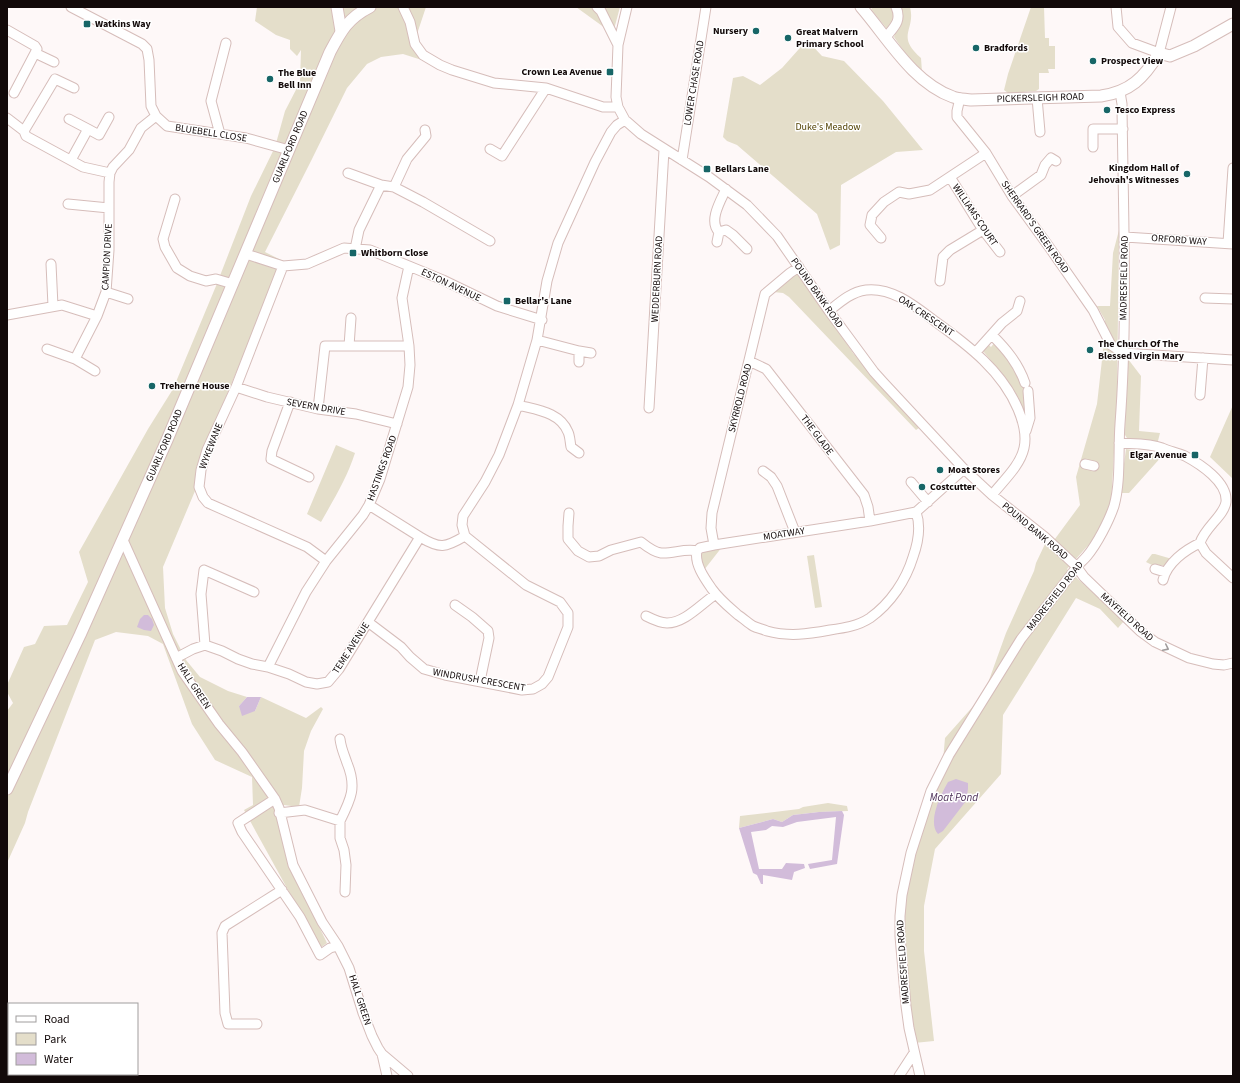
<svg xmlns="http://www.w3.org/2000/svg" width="1240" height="1083" font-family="'Source Sans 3',sans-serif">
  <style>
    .green { fill: #e4deca }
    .water { fill: #d2bcda }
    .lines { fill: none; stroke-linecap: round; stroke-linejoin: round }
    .minor-casing { stroke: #d6bdba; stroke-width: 11 }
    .major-casing { stroke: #d6bdba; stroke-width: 13 }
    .minor { stroke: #fff; stroke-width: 9 }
    .major { stroke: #fff; stroke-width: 11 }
    .oneway { stroke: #a09d9d }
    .poi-dot { fill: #176667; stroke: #fff; stroke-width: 1.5 }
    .labels { text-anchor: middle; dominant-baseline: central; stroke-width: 3; stroke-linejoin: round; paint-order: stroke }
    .poi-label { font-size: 10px; font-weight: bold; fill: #120909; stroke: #fff; text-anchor: start }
    .street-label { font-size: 10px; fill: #120909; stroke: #fff }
    .park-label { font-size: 10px; fill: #524204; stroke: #fff }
    .water-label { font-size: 11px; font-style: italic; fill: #4d3058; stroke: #fff }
  </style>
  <rect width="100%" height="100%" fill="#fef8f8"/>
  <path class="green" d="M257,7H426L416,37L428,62L403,54L381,57L367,64L347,88L311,161L265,252L283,261L196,468L195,491L163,567L165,608L173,634L186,660L200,677L228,691L247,697L239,706L255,711L261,697L306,718L321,707L323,709L311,731L304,751L302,788L299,807L284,805L275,810L290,867L327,943L320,948L244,810L253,805L252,777L215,760L192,724L163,644L148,636L116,632L95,640L28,812L25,823L7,863V711L13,703L7,692V685L24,647L35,644L44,626L67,625L88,582L79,552L148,429L173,389L216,286L251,196L275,147L285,111L300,82L301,50L297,56L290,49V40L276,35L255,21Z
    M576,7H620L612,37L605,28Z
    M873,7H894L893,24L887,29L871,9Z
    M900,7H910C916,31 895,35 921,58L922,72L905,53L894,37L902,13Z
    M1031,7H1044L1045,38H1049V46H1055V69H1048L1049,73H1039V89L1036,91L1008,93L1004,90L1008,74Z
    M807,40L822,56L844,61L883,101L923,150L896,152L841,185L840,245L830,250L817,214L737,145L727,141L723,137L733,78L743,76L760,85L782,68Z
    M1119,230L1117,399L1111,505L1092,541L1067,569L1124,621L1118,628L1100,609L1076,598L1003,715L1001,774L935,849L924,906V951L934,1041L914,1043L904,954L903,902L915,851L942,772L945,738L984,694L1006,633L1034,571L1036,563L1045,544L1049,547L1080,505L1076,477L1097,404L1103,351L1105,320L1097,306H1110L1113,253Z
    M799,272L853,353L919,428L916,430L789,297L783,293L773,292Z
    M995,342L1020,375L1025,391L1027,419L1015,392L1004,376L983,351L988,344L991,347Z
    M1126,358L1128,359L1141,376L1139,431L1160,433L1158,441L1156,442L1130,440L1127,438L1125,435Z
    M1233,405V479L1210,457Z
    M336,445L355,453C347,478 334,499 321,522L307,514Z
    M1126,449L1163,455L1129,493H1120Z
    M722,547L704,570L700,555L702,551Z
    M1152,554H1155L1172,559L1165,566L1155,564L1154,566L1146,562Z
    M814,555L822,607L815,608L807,556Z
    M828,803L847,806L848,811L819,812L793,815L782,822L773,819L739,828L740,816L799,809L803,807Z"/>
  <path class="water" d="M144,615H148L152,619L154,625L151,631L144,630L137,627L140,619Z
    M247,697H261L255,711L242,716L239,706Z
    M956,779L968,783V789L966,801L943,831L938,834C927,822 941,794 948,782Z
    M842,811L844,815L837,864L810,869L808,864L832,860L836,817L797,822L783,827L772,826L766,830L751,832L759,869H782L786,863L804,864L805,868L794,872L792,880L763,875V884H761L757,875L753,873L739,828L773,819L782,822L793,815L819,812Z"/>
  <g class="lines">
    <defs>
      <path id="minor" d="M71,7L142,44L147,49L149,60L151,106L156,116L167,126L246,138L289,150
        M403,7L410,22L415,44L423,55L440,65L452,70L494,83L546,88L603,107H618
        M597,7L601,11L618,45
        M627,7L618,45L616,97L618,107L625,120L641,134L709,177L747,205L777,236L829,311L874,372L883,382L964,469L992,495L1045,537L1076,566L1084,577L1140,631L1155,642L1189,658L1213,664L1224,665L1233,663
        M1116,7L1118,27L1132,43L1159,53L1171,7
        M7,30L35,46L37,49L35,53L54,62
        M886,37C894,27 902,21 896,7
        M14,93L35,53
        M960,98L957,111V117L986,153L1012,196L1047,244L1093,310L1111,345L1123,353L1233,360
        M1037,98L1040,132
        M7,118L24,131L26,136L83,167L110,173L113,167L129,150L141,128L156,116
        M69,119L88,129
        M24,131L55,79L74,88
        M220,134L211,101L226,43
        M1093,147V129H1123
        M490,149L502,156L546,88
        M71,160L88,129L99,135L109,117
        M682,160L706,7
        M348,173L381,185
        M950,177L983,230L1000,252
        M394,187L407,159L426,136L425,130
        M1012,196L1041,175L1045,165L1051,158L1056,161
        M175,199L163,239L165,247L177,268L190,276L206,281L216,279L233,284
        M68,204L109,208
        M719,232L726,230L733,235L747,249
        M1125,237L1233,244
        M881,238L870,225L872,215L884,202L899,192L909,194L930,190L986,153
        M717,242L719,232C708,221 721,200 726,189
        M1228,243L1233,168
        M355,249L359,230L381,185L394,187L423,202L490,241
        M246,254L283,266L307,264L344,248L370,250L443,280L497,306L542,320
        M51,264L53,306
        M283,266L236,387L207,450L201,470L199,487L203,497L208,503L307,547L326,561
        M940,281L943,257L950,250L983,230
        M106,292L128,299
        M1205,298L1233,299
        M829,311C840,302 851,292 866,290C893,287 916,307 936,322C969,346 1002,371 1018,409C1023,421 1027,435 1024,448C1020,466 1003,481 992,495
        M7,315L62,305L97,316
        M992,335C1006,349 1018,363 1025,383
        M537,340L579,351V362
        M349,346L351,318
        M47,349L75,359L97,316L106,292L109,250V182L110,173
        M579,351L591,353
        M976,352L1002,323L1017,311L1020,301
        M75,359L95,371
        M749,361L766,369L864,495L868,507L870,521
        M236,387L267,397L318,409L356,414L397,424
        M1200,395L1203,358
        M290,402L272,451L271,459L309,477
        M518,405C537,410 560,412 568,432C570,436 570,442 571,447L579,453
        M649,408L664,150
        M318,409L325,346H409
        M1026,431L1030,418L1028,391
        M1119,443C1132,444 1149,443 1162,448C1169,451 1178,453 1185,456C1200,464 1228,482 1226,502C1224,516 1205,527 1200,543L1206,553L1233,578
        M1085,464L1094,466
        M763,471L771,477L777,486L795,532
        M911,482L928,502
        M369,505L420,537
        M569,513L568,526V539L578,551L589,557L599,556L611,550L641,542C646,546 654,552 661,553C673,554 685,548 697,551L700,548L714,545L870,521L916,512L964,469
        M465,536L462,525L463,516L485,482L499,455L518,405L537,340L547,281L558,243L595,162L611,132L617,125L625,120
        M123,540L182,671L219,724L242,752L275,799L279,808L293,865L322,922L338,946L349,968L363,1013L372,1036L378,1048L382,1054L408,1076
        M714,545L711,528L712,513L765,294L790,273L799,267
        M697,551C694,564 705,579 712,589C719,599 729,607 738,615C743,618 748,623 753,626C757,628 762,629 767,631C789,637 808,634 830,630C844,628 858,626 870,618C891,603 906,580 913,557C918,543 921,526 916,512
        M1155,569L1165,572
        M1163,580C1167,563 1185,550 1200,543
        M455,605L472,617L488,631L489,638L480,681
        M646,616C652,619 660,623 667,623C685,623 701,604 716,594
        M368,622L401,647L410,657L424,669L445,675L522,690L533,689L542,684L548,677L568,627V613L560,602L526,585L465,536
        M205,645L201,594L204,570L254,592
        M176,658L193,649L205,645L222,651L238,659L252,664L268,667L289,674L306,682L317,684L328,682L339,669L420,537C440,549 445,548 465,536
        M268,667L306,592L326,561L363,515L369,505L380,479L408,387L410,365L409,346L402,298L409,266
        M275,799L238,823L242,832L300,917L320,955L330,948L338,946
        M279,813L305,810L340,821C351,799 357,787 347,763C344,754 341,748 340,739
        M340,821V838L344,850L346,865L345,892
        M257,1024H228L225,1013L222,933L225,926L282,890
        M382,1054L387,1076
        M899,1076L914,1053
        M920,1076L909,1028L906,1006L900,936V916L902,895L911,853L931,791L949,755L1021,639L1073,572C1077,565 1082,562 1087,556C1097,544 1109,521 1114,506C1121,481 1118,450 1120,424C1128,318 1123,210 1122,104L1120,92"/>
      <g id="major">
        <path d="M337,7L341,31"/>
        <path id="s1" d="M861,7C888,38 912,82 953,97C958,99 965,99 971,100L1101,96C1130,92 1144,78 1159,53L1170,56L1194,46L1233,24"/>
        <path id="s2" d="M7,789L80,635L167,440L330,52C341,31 348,18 370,7"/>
      </g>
    </defs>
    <use href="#minor" class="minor-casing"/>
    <use href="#major" class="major-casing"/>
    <use href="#minor" class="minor"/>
    <use href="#major" class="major"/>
  </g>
  <defs><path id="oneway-chevron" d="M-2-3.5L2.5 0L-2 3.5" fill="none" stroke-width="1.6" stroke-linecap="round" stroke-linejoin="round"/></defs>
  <use class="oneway" href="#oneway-chevron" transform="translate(1166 648) rotate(26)"/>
  <g class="poi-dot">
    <rect x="83" y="20" width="8" height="8" rx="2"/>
    <circle cx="756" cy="31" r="4"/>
    <circle cx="788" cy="38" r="4"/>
    <circle cx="976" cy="48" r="4"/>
    <circle cx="1093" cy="61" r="4"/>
    <rect x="606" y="68" width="8" height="8" rx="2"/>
    <circle cx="270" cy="79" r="4"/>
    <circle cx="1107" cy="110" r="4"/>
    <rect x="703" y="165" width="8" height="8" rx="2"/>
    <circle cx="1187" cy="174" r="4"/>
    <rect x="349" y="249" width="8" height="8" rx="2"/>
    <rect x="503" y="297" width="8" height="8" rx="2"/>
    <circle cx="1090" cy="350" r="4"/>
    <circle cx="152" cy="386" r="4"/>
    <rect x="1191" y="451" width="8" height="8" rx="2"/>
    <circle cx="940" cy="470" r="4"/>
    <circle cx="922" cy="487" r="4"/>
  </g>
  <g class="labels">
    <g class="poi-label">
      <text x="95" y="24">Watkins Way</text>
      <text x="748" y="31" text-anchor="end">Nursery</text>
      <text x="796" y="32">Great Malvern<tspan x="796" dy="12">Primary School</tspan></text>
      <text x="984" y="48">Bradfords</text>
      <text x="1101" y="61">Prospect View</text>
      <text x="602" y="72" text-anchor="end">Crown Lea Avenue</text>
      <text x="278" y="73">The Blue<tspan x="278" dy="12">Bell Inn</tspan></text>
      <text x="1115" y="110">Tesco Express</text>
      <text x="1179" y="168" text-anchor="end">Kingdom Hall of<tspan x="1179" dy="12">Jehovah's Witnesses</tspan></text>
      <text x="715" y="169">Bellars Lane</text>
      <text x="361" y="253">Whitborn Close</text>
      <text x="515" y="301">Bellar's Lane</text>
      <text x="1098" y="344">The Church Of The<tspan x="1098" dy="12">Blessed Virgin Mary</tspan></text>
      <text x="160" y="386">Treherne House</text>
      <text x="1187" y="455" text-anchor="end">Elgar Avenue</text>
      <text x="948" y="470">Moat Stores</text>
      <text x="930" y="487">Costcutter</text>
    </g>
    <g class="street-label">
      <text transform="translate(694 83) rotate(-81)">LOWER CHASE ROAD</text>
      <text stroke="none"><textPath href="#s1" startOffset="218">PICKERSLEIGH ROAD</textPath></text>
      <text transform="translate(211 133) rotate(9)">BLUEBELL CLOSE</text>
      <text stroke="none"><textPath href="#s2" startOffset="702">GUARLFORD ROAD</textPath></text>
      <text transform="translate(975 215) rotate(56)">WILLIAMS COURT</text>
      <text transform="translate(1035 227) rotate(55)">SHERRARD'S GREEN ROAD</text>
      <text transform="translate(1179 240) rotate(4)">ORFORD WAY</text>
      <text transform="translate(107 257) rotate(-87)">CAMPION DRIVE</text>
      <text transform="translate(1124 278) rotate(-89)">MADRESFIELD ROAD</text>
      <text transform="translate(657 279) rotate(-87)">WEDDERBURN ROAD</text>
      <text transform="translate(451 285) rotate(25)">ESTON AVENUE</text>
      <text transform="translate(817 293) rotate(55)">POUND BANK ROAD</text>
      <text transform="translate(926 316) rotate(34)">OAK CRESCENT</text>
      <text transform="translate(740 398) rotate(-76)">SKYRROLD ROAD</text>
      <text transform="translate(316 407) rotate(10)">SEVERN DRIVE</text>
      <text transform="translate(817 435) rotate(53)">THE GLADE</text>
      <text stroke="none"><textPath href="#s2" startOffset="378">GUARLFORD ROAD</textPath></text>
      <text transform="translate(211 446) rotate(-69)">WYKEWANE</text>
      <text transform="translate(382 468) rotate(-70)">HASTINGS ROAD</text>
      <text transform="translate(1035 531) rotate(40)">POUND BANK ROAD</text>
      <text transform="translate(784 534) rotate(-9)">MOATWAY</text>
      <text transform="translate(1055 596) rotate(-52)">MADRESFIELD ROAD</text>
      <text transform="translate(1127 617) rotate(42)">MAYFIELD ROAD</text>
      <text transform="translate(351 648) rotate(-57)">TEME AVENUE</text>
      <text transform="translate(479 680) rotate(10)">WINDRUSH CRESCENT</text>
      <text transform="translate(194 686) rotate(57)">HALL GREEN</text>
      <text transform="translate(903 962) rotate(-94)">MADRESFIELD ROAD</text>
      <text transform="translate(360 1000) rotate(72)">HALL GREEN</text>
    </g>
    <g class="park-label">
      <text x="828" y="127">Duke's Meadow</text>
    </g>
    <g class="water-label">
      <text x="954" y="797">Moat Pond</text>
    </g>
  </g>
  <rect width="1240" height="1083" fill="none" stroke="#120909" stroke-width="16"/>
  <rect x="8" y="1003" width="130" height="72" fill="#ffffff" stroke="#a09d9d"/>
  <rect x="16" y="1016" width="20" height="6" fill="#ffffff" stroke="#a09d9d"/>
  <text x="44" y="1023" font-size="12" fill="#120909">Road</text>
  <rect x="16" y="1033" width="20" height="12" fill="#e4deca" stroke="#a09d9d"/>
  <text x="44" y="1043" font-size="12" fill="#120909">Park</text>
  <rect x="16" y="1053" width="20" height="12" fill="#d2bcda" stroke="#a09d9d"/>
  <text x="44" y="1063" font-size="12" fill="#120909">Water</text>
</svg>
